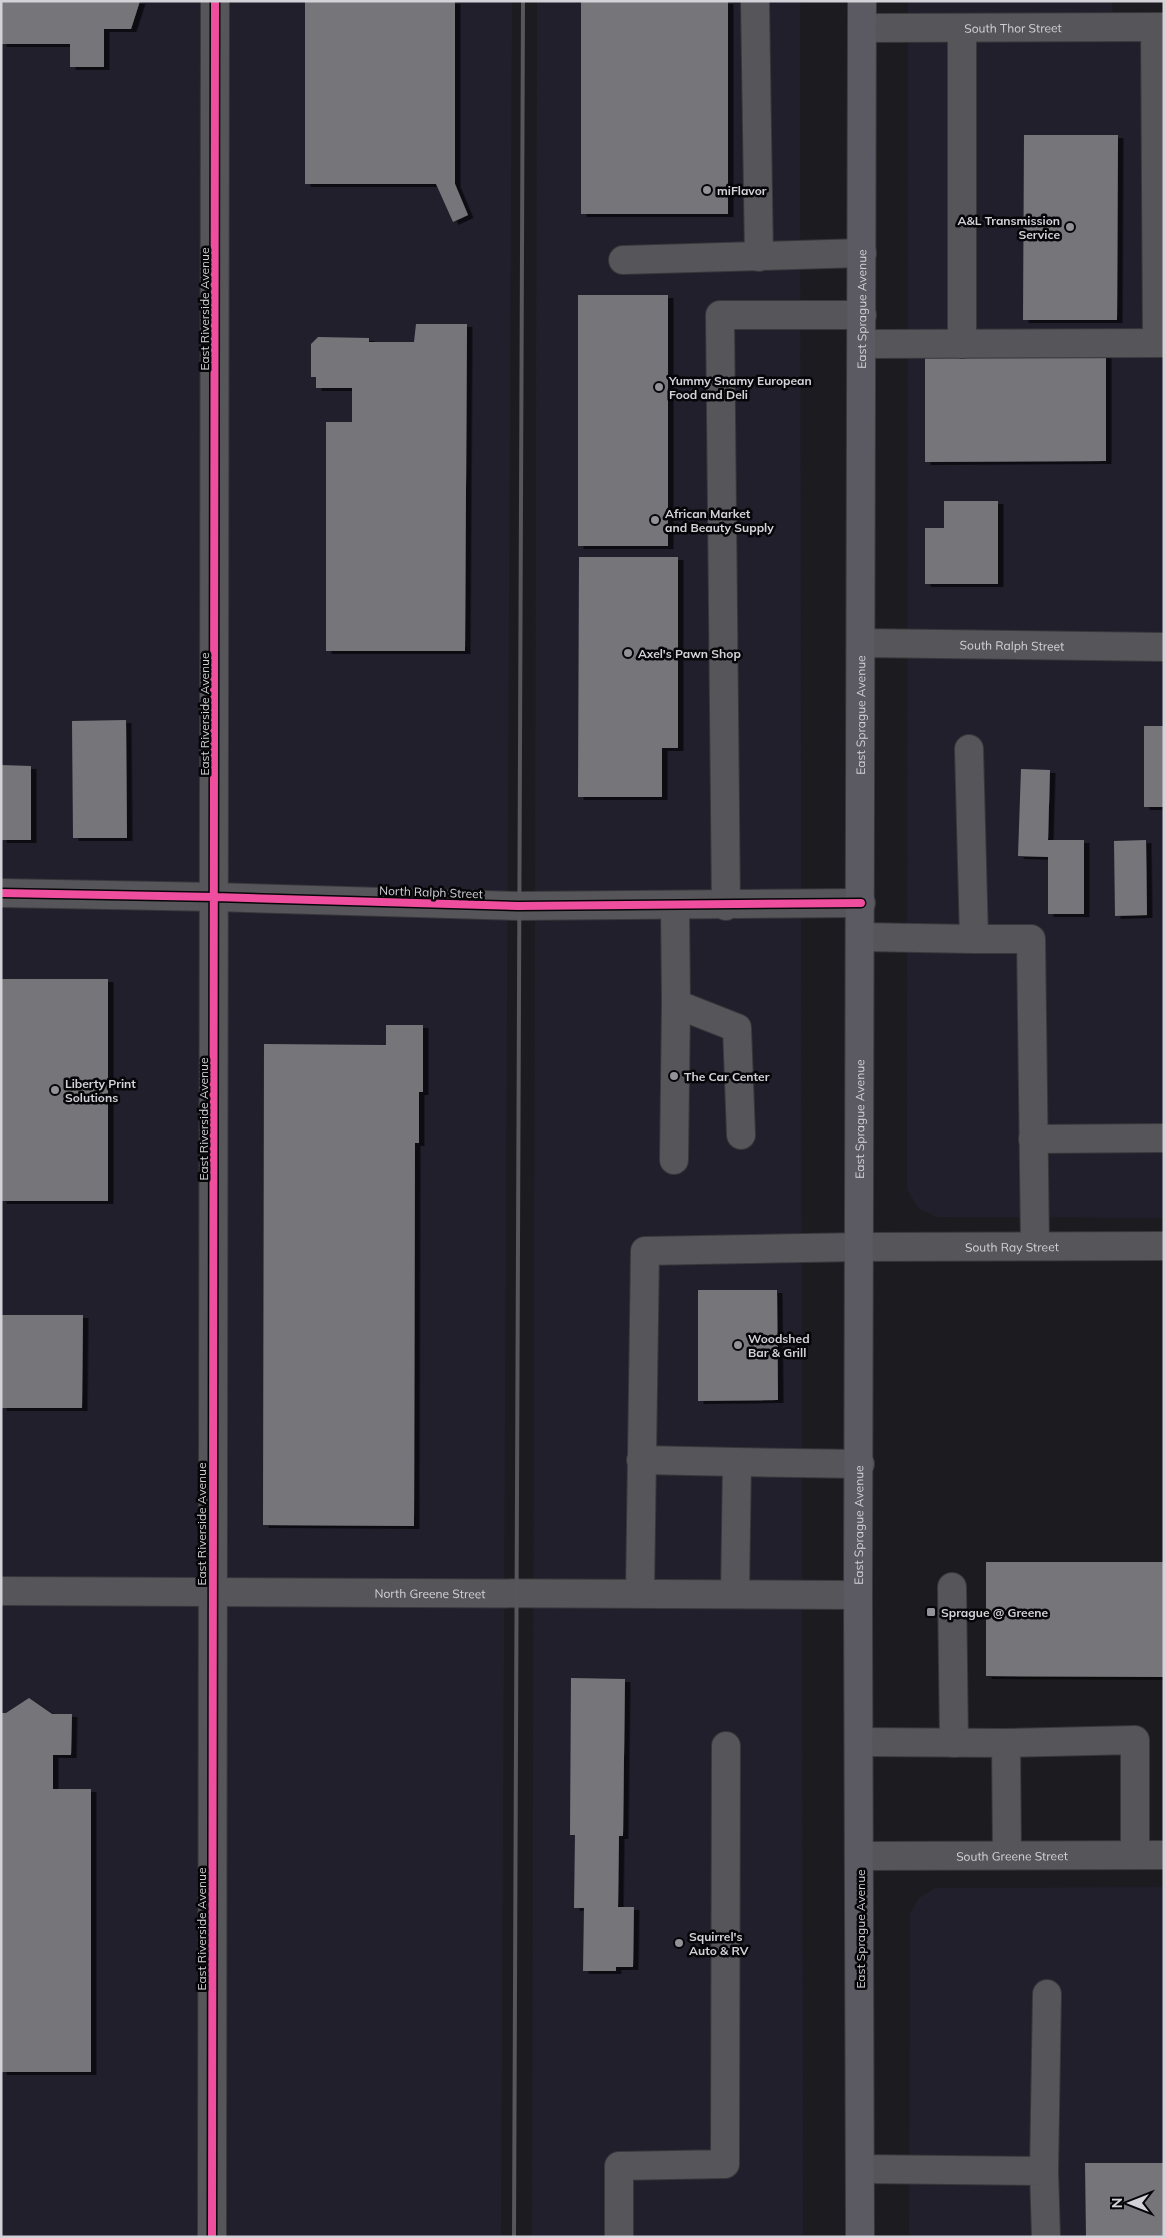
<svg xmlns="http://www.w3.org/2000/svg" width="1165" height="2238" font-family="Mulish,sans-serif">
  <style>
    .built { fill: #211f2c }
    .building { fill: #76767a; filter: url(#shadow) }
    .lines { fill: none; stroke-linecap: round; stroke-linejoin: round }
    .minor-casing { stroke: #38373b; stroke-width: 30 }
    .major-casing { stroke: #38373b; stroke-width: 30 }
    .minor { stroke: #565559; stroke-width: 28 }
    .major { stroke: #5b5961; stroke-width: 28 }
    .rail { stroke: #57575a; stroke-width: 4 }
    .cycleway-casing { stroke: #060609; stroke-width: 11 }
    .cycleway { stroke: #ef4d9e; stroke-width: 8 }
    .poi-dot { fill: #939298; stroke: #060609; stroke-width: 2 }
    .labels { text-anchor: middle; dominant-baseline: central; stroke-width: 5; stroke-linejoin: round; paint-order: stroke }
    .street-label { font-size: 12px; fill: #d3d2d8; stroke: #060609 }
    .poi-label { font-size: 12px; font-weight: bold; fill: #d3d2d8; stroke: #060609; text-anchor: start }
  </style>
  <defs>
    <filter id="shadow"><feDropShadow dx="5.5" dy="3" stdDeviation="0" flood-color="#0009"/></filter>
  </defs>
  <rect width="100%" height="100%" fill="#1c1c20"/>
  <path class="built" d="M1,1H512L501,2237H1Z
    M537,1H800L803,2237H532Z
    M908,1H1112L1113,14H1164V1218L937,1217L918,1208L907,1189Z
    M1164,1887V2237H909L910,1914L919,1898L935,1888Z"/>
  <path class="building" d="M1,1H140L131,29H104V67H70V44H1Z
    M305,1H455V184L468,215L453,222L436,184H305Z
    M581,1H728V214H581Z
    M1024,135H1118L1117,320H1023Z
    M578,295H668V546H578Z
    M416,324H467L465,651H326V422H352V388H316V377H311V344L318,337L369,338V342H414Z
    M1106,352V461L925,462V353Z
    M944,501H998V584H925V528H944Z
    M579,557H678V748H662V797H578Z
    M126,720L127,838H73L72,721Z
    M1144,726H1164V807H1144Z
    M1,765L31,766V840H1Z
    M1021,769L1050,770L1048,840H1084V914H1048V857L1018,856Z
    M1146,840L1147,915L1115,916L1114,841Z
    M1,979H108V1201H1Z
    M386,1025H423V1092H419V1143H415L414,1526L263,1525L264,1044L386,1045Z
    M698,1290H777L778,1400L698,1401Z
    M1,1315H83L82,1408H1Z
    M986,1562H1164V1677L986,1676Z
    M571,1678L625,1679L623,1836H619L618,1907H634L633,1967H616V1971H583L584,1908H574L575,1835H570Z
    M29,1698L52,1714H72L71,1755H53V1789H91V2072H1V1713H6Z
    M1085,2163H1164V2237H1086Z"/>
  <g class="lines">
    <defs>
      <g id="minor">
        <path d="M755,1L759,257"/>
        <path d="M1155,27L1157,343"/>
        <path id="s1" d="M862,28L1164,27"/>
        <path d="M962,28V344"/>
        <path d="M623,260L862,253"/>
        <path d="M862,344L1164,343"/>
        <path id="s2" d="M861,643L1164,647"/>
        <path d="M1,893L215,897L518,906L861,903"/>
        <path d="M675,905L676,1004L737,1028L741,1135"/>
        <path d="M726,906L720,315H862"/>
        <path d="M861,937L974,939L969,749"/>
        <path d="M974,939H1031L1035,1246"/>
        <path d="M1033,1139L1164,1138"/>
        <path d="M674,1160L676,1004"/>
        <path d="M641,1460L737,1462L735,1594"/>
        <path d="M737,1462L860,1464"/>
        <path d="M952,1587L954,1743"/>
        <path id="s3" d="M1,1591L858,1595"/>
        <path id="s4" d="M640,1593L645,1251L860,1247L1164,1246"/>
        <path d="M860,1742L1006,1743"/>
        <path d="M1007,1855L1006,1743L1135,1740V1855"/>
        <path id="s5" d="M860,1856L1164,1855"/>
        <path d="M860,2169L1044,2171L1046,2237"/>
        <path d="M1044,2171L1047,1994"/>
        <path d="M212,2237L215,1"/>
        <path d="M619,2237V2166L725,2164L726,1746"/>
      </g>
      <g id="major">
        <path id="s6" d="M860,2237L858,1595L862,1"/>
      </g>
    </defs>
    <use href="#minor" class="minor-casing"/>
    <use href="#major" class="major-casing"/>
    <use href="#minor" class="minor"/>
    <use href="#major" class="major"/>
    <path class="rail" d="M514,2237L523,1"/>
    <defs>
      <path id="cycleway" d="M1,893L215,897L518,906L861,903
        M212,2237L215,1"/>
    </defs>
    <use href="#cycleway" class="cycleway-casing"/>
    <use href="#cycleway" class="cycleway"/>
  </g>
  <g class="poi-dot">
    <circle cx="707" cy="190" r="5"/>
    <circle cx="1070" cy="227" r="5"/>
    <circle cx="659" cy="387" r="5"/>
    <circle cx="655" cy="520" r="5"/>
    <circle cx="628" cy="653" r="5"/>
    <circle cx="674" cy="1076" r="5"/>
    <circle cx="55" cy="1090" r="5"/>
    <circle cx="738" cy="1345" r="5"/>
    <rect x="926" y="1607" width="10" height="10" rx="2.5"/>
    <circle cx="679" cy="1943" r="5"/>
  </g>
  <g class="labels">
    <g class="street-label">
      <text stroke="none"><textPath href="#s1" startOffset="151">South Thor Street</textPath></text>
      <text transform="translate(204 309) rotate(-90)">East Riverside Avenue</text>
      <text stroke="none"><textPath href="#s6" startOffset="1928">East Sprague Avenue</textPath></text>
      <text stroke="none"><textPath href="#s2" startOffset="151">South Ralph Street</textPath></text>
      <text transform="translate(204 714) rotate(-90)">East Riverside Avenue</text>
      <text stroke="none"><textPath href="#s6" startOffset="1522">East Sprague Avenue</textPath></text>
      <text transform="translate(431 892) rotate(2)">North Ralph Street</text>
      <text transform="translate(203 1119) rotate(-90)">East Riverside Avenue</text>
      <text stroke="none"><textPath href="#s6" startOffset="1118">East Sprague Avenue</textPath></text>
      <text stroke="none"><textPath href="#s4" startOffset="709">South Ray Street</textPath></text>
      <text transform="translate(201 1524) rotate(-90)">East Riverside Avenue</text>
      <text stroke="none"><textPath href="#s6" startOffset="712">East Sprague Avenue</textPath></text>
      <text stroke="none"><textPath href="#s3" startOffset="429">North Greene Street</textPath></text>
      <text stroke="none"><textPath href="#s5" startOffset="152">South Greene Street</textPath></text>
      <text transform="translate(201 1929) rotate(-90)">East Riverside Avenue</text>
      <text transform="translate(860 1929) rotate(-90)">East Sprague Avenue</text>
    </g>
    <g class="poi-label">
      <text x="717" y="190">miFlavor</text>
      <text x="1060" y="220" text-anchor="end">A&amp;L Transmission<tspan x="1060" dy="14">Service</tspan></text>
      <text x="669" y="380">Yummy Snamy European<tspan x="669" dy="14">Food and Deli</tspan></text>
      <text x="665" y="513">African Market<tspan x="665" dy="14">and Beauty Supply</tspan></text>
      <text x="638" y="653">Axel's Pawn Shop</text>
      <text x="684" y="1076">The Car Center</text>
      <text x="65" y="1083">Liberty Print<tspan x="65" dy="14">Solutions</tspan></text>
      <text x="748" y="1338">Woodshed<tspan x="748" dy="14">Bar &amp; Grill</tspan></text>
      <text x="941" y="1612">Sprague @ Greene</text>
      <text x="689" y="1936">Squirrel's<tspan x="689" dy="14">Auto &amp; RV</tspan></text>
    </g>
  </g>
  <rect width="1165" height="2238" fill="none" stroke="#d3d2d8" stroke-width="5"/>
  <g transform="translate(1130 2203) rotate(270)" stroke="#060609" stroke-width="4" paint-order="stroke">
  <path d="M0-4L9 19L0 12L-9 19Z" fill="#d3d2d8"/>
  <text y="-8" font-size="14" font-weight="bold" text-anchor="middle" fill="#d3d2d8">N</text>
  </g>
</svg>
